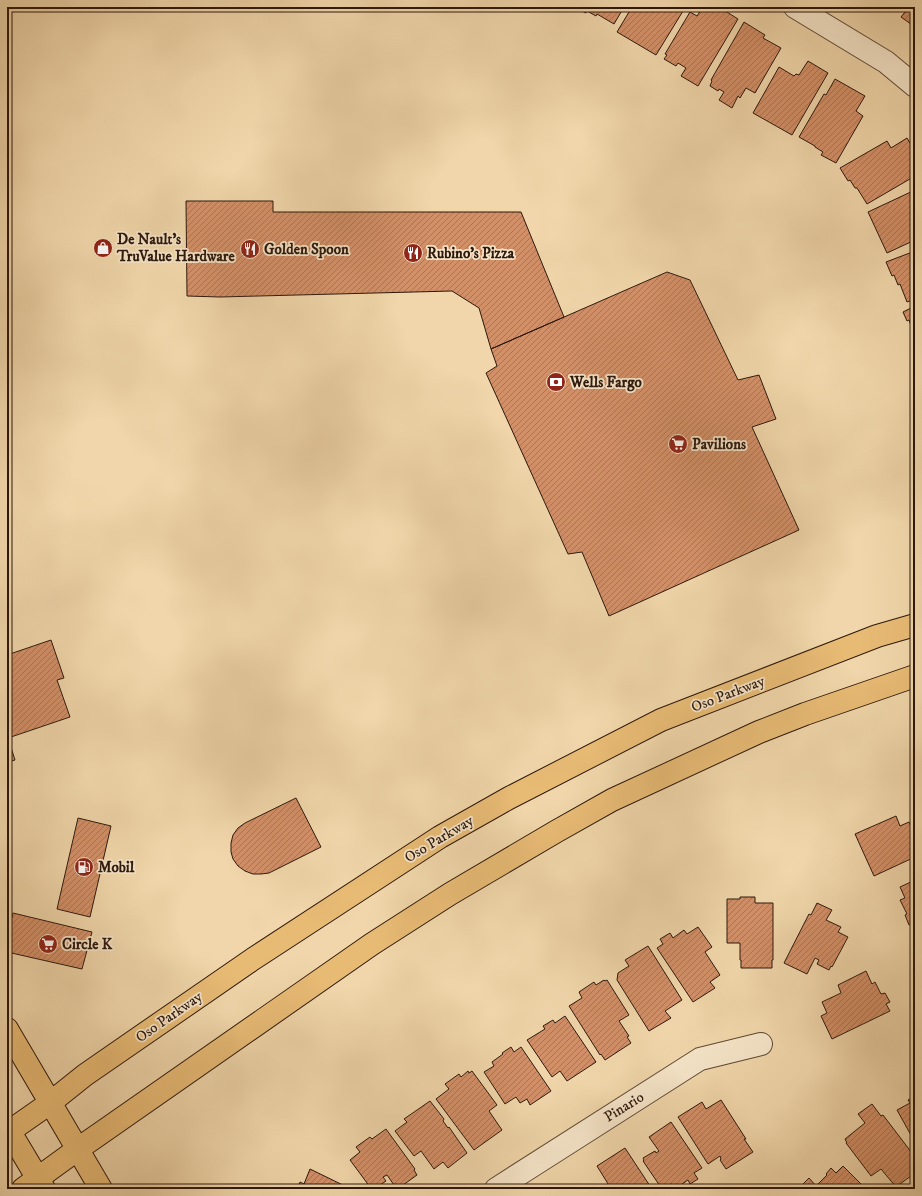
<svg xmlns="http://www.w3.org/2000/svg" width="922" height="1196" font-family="'IM FELL DW Pica',serif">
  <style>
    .building { fill: url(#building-hatch); stroke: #2d180d }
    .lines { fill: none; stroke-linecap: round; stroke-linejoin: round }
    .street-casing { stroke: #5e4834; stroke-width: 24 }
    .primary-casing { stroke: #2d180d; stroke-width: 24 }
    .street { stroke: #f5e4c8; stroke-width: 22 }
    .primary { stroke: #e8bb75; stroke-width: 22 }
    .labels { text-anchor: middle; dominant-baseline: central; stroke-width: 3.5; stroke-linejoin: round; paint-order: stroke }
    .poi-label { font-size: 15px; font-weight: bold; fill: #2d180d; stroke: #f5e4c8; text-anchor: start }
    .street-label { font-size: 15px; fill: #2d180d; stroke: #f5e4c8 }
  </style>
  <defs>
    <pattern id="building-hatch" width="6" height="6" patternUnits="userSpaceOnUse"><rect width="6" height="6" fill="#d29069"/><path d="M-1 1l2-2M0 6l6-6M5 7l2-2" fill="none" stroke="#ab7555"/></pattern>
  </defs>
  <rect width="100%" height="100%" fill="#f0d6aa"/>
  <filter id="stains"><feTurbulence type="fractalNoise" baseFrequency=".005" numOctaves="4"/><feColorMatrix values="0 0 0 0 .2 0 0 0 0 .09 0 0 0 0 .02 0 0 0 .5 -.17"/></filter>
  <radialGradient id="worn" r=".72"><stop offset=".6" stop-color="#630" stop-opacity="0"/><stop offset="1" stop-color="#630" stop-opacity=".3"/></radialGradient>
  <path class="building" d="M574,7H624L614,24L597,14L596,16L587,11L586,13Z
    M632,7H677L683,11L656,55L617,32Z
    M703,7H719L738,19L698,86L681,76L686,68L678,63L676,66L664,59L667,55L665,54L690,12L697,16Z
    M909,7H915V27L901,17Z
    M744,22L765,35L763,38L781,48L755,93L746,88L740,98L738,96L732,108L719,100L724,92L719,89L718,91L710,86L712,81L711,80Z
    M808,61L828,73L792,135L753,113L779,67L794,76L796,74L799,75Z
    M835,79L865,96L856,111L863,116L836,163L821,155L823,152L815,147V146L799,137L824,94L826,95Z
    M907,138L915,151V176L867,204L857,188H855L850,180L848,181L840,168L887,141L891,148Z
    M915,190V240L887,253L868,212Z
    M186,201H273V212H521L564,317L491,349L479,308L452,291L220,297L187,296Z
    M915,251V299L907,302L900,284L898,285L894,275L892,276L886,262Z
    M667,272L690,280L738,380L759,375L776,419L752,427L799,530L609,616L582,552L568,554L486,373L497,366L491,349Z
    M915,306V328H912L909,320L907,321L903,312Z
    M51,640L64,678L57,680L70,717L8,738L15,760L7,762V655Z
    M296,798L321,847L269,873L261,874H253L245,871L238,866L233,859L231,852V843L233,835L238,828L245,823Z
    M896,816L900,826L909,822L915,834V857L874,876L855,834Z
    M78,818L111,826L90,917L57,909Z
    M915,880V922L909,925L905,915L907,914L900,900L905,898L900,887Z
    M740,897H755V903H773V960H772V968H741V960H740V943H727V899H740Z
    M817,903L832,910L826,920L841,927L838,932L848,937L832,967L831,966L829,970L817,964L819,960L815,958L807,974L784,963L809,914L811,915Z
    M13,913L92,932L82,969L7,952V936Z
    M698,927L712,947L705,952L720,975L710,982L715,988L693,1002L657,948L663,944L660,939L670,933L673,938L684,930L687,934Z
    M648,946L682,1000L665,1011L671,1018L649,1031L617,980L618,973L629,966L625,960Z
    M866,971L872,984L875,982L881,994L885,993L890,1002L886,1004L890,1011L832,1039L821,1016L827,1013L822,1002L841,993L838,985Z
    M604,980L605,981L607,980L629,1015L619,1021L629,1036L627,1037L631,1043L605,1060L601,1054L600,1055L569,1006L582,998L579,992L594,982L596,985Z
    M565,1016L596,1062L567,1081L560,1071L552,1077L527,1040L545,1029L543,1026L553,1020L555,1023Z
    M511,1047L514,1052L521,1047L551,1091L530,1105L527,1099L520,1103L516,1097L505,1104L484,1072L494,1066L492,1062L503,1054L502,1053Z
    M468,1071L469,1073L472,1071L497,1105L489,1111L502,1130L474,1150L436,1099L449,1089L445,1084L459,1074L461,1077Z
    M915,1096V1136L912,1137L897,1110L910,1103L908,1100Z
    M721,1100L746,1139H744L753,1152L726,1169L720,1160L721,1159L720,1156L708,1164L678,1117L702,1102L706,1109Z
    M430,1101L444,1119L443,1121L448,1128L449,1127L467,1153L448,1168L443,1162L434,1169L421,1151L414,1156L395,1131L407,1122L404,1119Z
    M872,1104L881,1116L883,1115L915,1157V1173L896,1187L881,1169L871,1176L846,1143H847L845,1139L865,1123L858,1114Z
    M671,1122L702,1168L694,1173L698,1179L690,1184L688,1180L675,1189L672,1184L662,1189L643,1161L644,1160L643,1158L655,1151L656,1153L659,1151L649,1137Z
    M386,1129L415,1169L414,1170L417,1175L399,1188L396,1184L394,1185L387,1175L383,1177L386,1181L374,1189L372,1186L370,1187L350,1160L360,1152L356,1147L370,1137L372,1139Z
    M625,1148L652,1189H606L610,1187L597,1166Z
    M843,1166L866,1189H802L800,1187L809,1178L816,1186L827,1175L826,1174L831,1168L836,1173Z
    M310,1169L351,1189H297L300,1182L304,1184Z"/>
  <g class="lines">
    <defs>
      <path id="street" d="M795,7L886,62L915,86
        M496,1189L700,1059L761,1044"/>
      <path id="primary" d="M7,1029L101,1189
        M7,1127L44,1189
        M7,1133L50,1103L85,1075L253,959L440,837L509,798L661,720L877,636L915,625
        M23,1189L78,1149L372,944L450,894L557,831L612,800L759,732L805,714L915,676"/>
    </defs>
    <use href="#street" class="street-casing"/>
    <use href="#primary" class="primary-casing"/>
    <use href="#street" class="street"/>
    <use href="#primary" class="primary"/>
  </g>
  <defs>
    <symbol id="shop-disc" viewBox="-11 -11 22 22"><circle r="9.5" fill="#8f2418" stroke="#f5e4c8"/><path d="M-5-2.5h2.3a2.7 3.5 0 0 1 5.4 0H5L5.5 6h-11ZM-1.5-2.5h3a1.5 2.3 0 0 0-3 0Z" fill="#fff"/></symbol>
    <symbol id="restaurant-disc" viewBox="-11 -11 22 22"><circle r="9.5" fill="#8f2418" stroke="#f5e4c8"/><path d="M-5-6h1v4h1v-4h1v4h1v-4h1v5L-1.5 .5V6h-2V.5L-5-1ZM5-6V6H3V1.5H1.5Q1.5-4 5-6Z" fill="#fff"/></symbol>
    <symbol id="bank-disc" viewBox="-11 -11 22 22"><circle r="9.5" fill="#8f2418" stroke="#f5e4c8"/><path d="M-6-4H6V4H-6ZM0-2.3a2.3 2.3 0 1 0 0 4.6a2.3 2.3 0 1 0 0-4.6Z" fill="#fff"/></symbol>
    <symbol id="supermarket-disc" viewBox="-11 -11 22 22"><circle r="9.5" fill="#8f2418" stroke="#f5e4c8"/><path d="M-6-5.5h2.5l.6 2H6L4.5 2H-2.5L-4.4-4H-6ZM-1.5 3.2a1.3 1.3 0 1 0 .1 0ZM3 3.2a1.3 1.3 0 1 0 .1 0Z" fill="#fff"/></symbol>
    <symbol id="fuel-disc" viewBox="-11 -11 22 22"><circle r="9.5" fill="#8f2418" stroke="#f5e4c8"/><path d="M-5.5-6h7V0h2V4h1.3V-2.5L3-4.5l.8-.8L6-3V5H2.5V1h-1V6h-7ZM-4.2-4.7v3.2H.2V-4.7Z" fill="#fff"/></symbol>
  </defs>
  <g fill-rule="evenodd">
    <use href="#shop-disc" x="92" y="237" width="22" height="22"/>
    <use href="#restaurant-disc" x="239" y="238" width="22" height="22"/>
    <use href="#restaurant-disc" x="402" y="242" width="22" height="22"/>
    <use href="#bank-disc" x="545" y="371" width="22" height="22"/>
    <use href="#supermarket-disc" x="667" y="433" width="22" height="22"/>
    <use href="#fuel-disc" x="73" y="856" width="22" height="22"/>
    <use href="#supermarket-disc" x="37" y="933" width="22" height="22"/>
  </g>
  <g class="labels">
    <g class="poi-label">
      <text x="117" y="239">De Nault's<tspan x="117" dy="17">TruValue Hardware</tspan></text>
      <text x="264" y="249">Golden Spoon</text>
      <text x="427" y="253">Rubino's Pizza</text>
      <text x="570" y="382">Wells Fargo</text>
      <text x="692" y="444">Pavilions</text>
      <text x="98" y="867">Mobil</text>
      <text x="62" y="944">Circle K</text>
    </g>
    <g class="street-label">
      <text transform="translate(728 694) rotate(-21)">Oso Parkway</text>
      <text transform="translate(439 839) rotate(-31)">Oso Parkway</text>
      <text transform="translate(169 1017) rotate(-35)">Oso Parkway</text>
      <text transform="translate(624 1107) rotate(-32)">Pinario</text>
    </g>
  </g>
  <rect width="922" height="1196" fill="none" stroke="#f0d6aa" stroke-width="24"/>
  <rect x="8" y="8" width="906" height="1180" fill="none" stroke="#2d180d" stroke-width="2"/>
  <rect x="12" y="12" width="898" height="1172" fill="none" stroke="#2d180d"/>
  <rect width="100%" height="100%" filter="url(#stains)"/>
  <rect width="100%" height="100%" fill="url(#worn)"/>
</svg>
